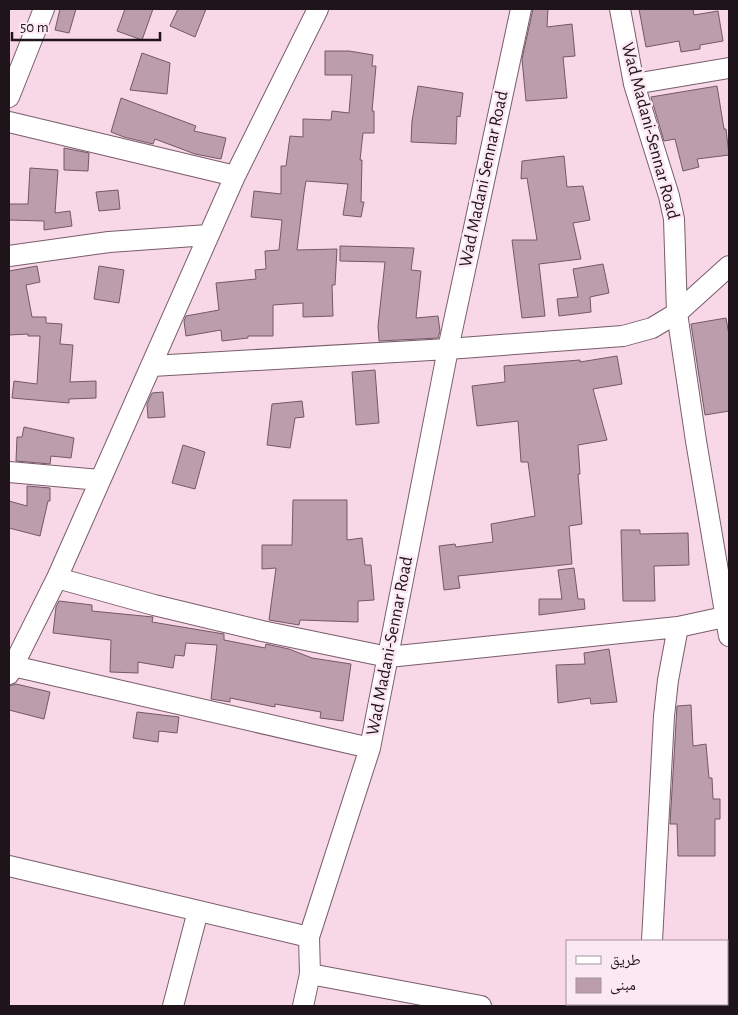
<svg xmlns="http://www.w3.org/2000/svg" width="738" height="1015" font-family="'Alegreya Sans','Noto Naskh Arabic',sans-serif">
  <style>
    .building { fill: #bc9dac; stroke: #745866 }
    .lines { fill: none; stroke-linecap: round; stroke-linejoin: round }
    .minor-casing { stroke: #795d6b; stroke-width: 22 }
    .minor { stroke: #fff; stroke-width: 20 }
    .labels { text-anchor: middle; dominant-baseline: central; stroke-width: 5; stroke-linejoin: round; paint-order: stroke }
    .street-label { font-size: 18px; fill: #1f141a; stroke: #fce8f2 }
  </style>
  <rect width="100%" height="100%" fill="#f8d7e7"/>
  <path class="building" d="M60,9H76L69,33L55,30Z
    M125,9H153L142,40L117,31Z
    M178,9H206L195,37L170,26Z
    M533,9H548L547,27L572,24L575,56L563,57L567,98L526,101L522,59Z
    M639,9H693L694,15L718,11L723,41L700,45V49L681,52L679,41L646,47Z
    M325,51H349L373,55L372,66H376L372,111H374V133H363L360,160H362L361,202H364L361,217L343,215L348,184L306,181L304,193L297,250L337,249L335,285H332L333,316L303,317V303L273,305V336H248V338L222,341L221,330L186,336L184,321L186,316L219,310L216,283L256,279L255,270L266,269L265,251L279,250L282,220L251,217L254,191L281,194V166H286L290,136L303,137V119L331,120L332,111L349,113L352,75H325Z
    M142,53L170,63L167,94L130,90Z
    M418,86L463,93L460,117L457,116L456,144L411,142L412,121Z
    M717,86L724,129H726L729,155L697,159L699,167L683,171L675,139L664,141L651,97Z
    M121,98L196,126L194,131L226,138L221,159L195,154L155,139L153,144L124,137L111,132Z
    M64,148L89,153L88,171L64,170Z
    M564,156L567,187L583,186L590,220L573,223L581,259L539,264L545,316L522,318L512,240H537L527,178L521,179L522,161Z
    M30,168L58,170L55,213L70,211L72,226L44,230V221L9,220V204H28Z
    M118,190L120,209L99,211L96,192Z
    M340,246L414,248L411,270L421,271L416,318L438,316L440,331L438,338L379,341L378,326L385,262L340,261Z
    M603,264L609,293L590,297L591,312L559,316L557,299L578,297L573,269Z
    M37,266L40,282L26,285L32,317H46V323L62,324L60,344L73,345L70,382L96,381V398L69,399V403L12,398L14,381L37,384L40,336H28V334L9,335V271Z
    M99,266L124,270L119,303L94,299Z
    M726,318L729,335V411L705,415L691,324Z
    M617,356L622,384L593,389L607,440L578,445L580,474H578L582,524L569,526L572,564L458,576L460,588L444,590L439,546L455,544L456,547L493,542L491,524L535,516L528,462H521L518,421L477,426L472,386L505,382L504,366L580,360V362Z
    M375,370L379,423L356,425L352,372Z
    M163,392L165,417L148,418L147,404L152,393Z
    M302,401L304,417L295,418L290,448L267,445L272,404Z
    M24,427L74,438L71,458L51,456L50,464L16,461L17,437H22Z
    M183,445L205,452L195,489L172,483Z
    M27,486L50,488V501H48L40,536L9,528V501L27,506Z
    M293,500H347V540L362,538L365,565H371L374,600L358,601V622L300,620L299,625L269,620L276,568L262,569V545H292Z
    M621,530H640V534L688,533L689,565L654,566L655,601H623Z
    M574,568L578,599H584L585,609L539,615V599H562L558,570Z
    M59,601L92,605V611L153,617L152,622L224,634V640L265,648L266,644L289,649L312,658L351,664L343,721L320,718L321,712L275,704V707L230,698V702L211,699L217,645L186,643L184,656L175,655L173,668L138,662V673L110,672L111,640L53,633L56,607Z
    M609,649L617,702L591,704L590,698L558,703L556,665L585,664L584,653Z
    M16,684L50,692L44,719L9,710V686Z
    M691,705L693,746L706,744L709,778H712L713,799H720V819H715V856H678L677,824H670L677,706Z
    M137,712L179,717L177,733L159,731L158,742L133,738Z"/>
  <g class="lines">
    <defs>
      <path id="minor" d="M620,9L634,84L669,196L674,219L677,313L696,441L729,636
        M634,84L729,68
        M9,97L44,9
        M9,122L235,176
        M9,256L109,242L208,235
        M152,366L448,349L623,336L652,328L677,313L729,266
        M9,472L100,480
        M57,578L154,605L262,631L388,657L678,627L729,616
        M13,666L370,748
        M9,674L57,578L235,176L318,9
        M9,866L309,937
        M652,941L664,716L668,680L678,627
        M310,974L481,1006
        M173,1006L198,911
        M303,1006L310,974L309,937L370,748L448,349L521,9
        M649,1006V1004"/>
    </defs>
    <use href="#minor" class="minor-casing"/>
    <use href="#minor" class="minor"/>
  </g>
  <g class="labels">
    <g class="street-label">
      <text transform="translate(650 131) rotate(75)">Wad Madani-Sennar Road</text>
      <text transform="translate(484 179) rotate(-78)">Wad Madani Sennar Road</text>
      <text transform="translate(390 646) rotate(-79)">Wad Madani-Sennar Road</text>
    </g>
  </g>
  <rect width="738" height="1015" fill="none" stroke="#1f141a" stroke-width="20"/>
  <rect x="566" y="940" width="162" height="65" fill="#fce8f2" stroke="#a4939c"/>
  <rect x="576" y="956" width="25" height="8" fill="#ffffff" stroke="#a4939c"/>
  <text x="610" y="965" font-size="15" fill="#1f141a">طريق</text>
  <rect x="576" y="978" width="25" height="15" fill="#bc9dac" stroke="#a4939c"/>
  <text x="610" y="990" font-size="15" fill="#1f141a">مبنى</text>
  <path d="M12 32v8h148v-8" fill="none" stroke="#1f141a" stroke-width="2.5"/>
  <text x="20" y="32" font-size="15" fill="#1f141a" stroke="#fce8f2" stroke-width="4" paint-order="stroke">50 m</text>
</svg>
